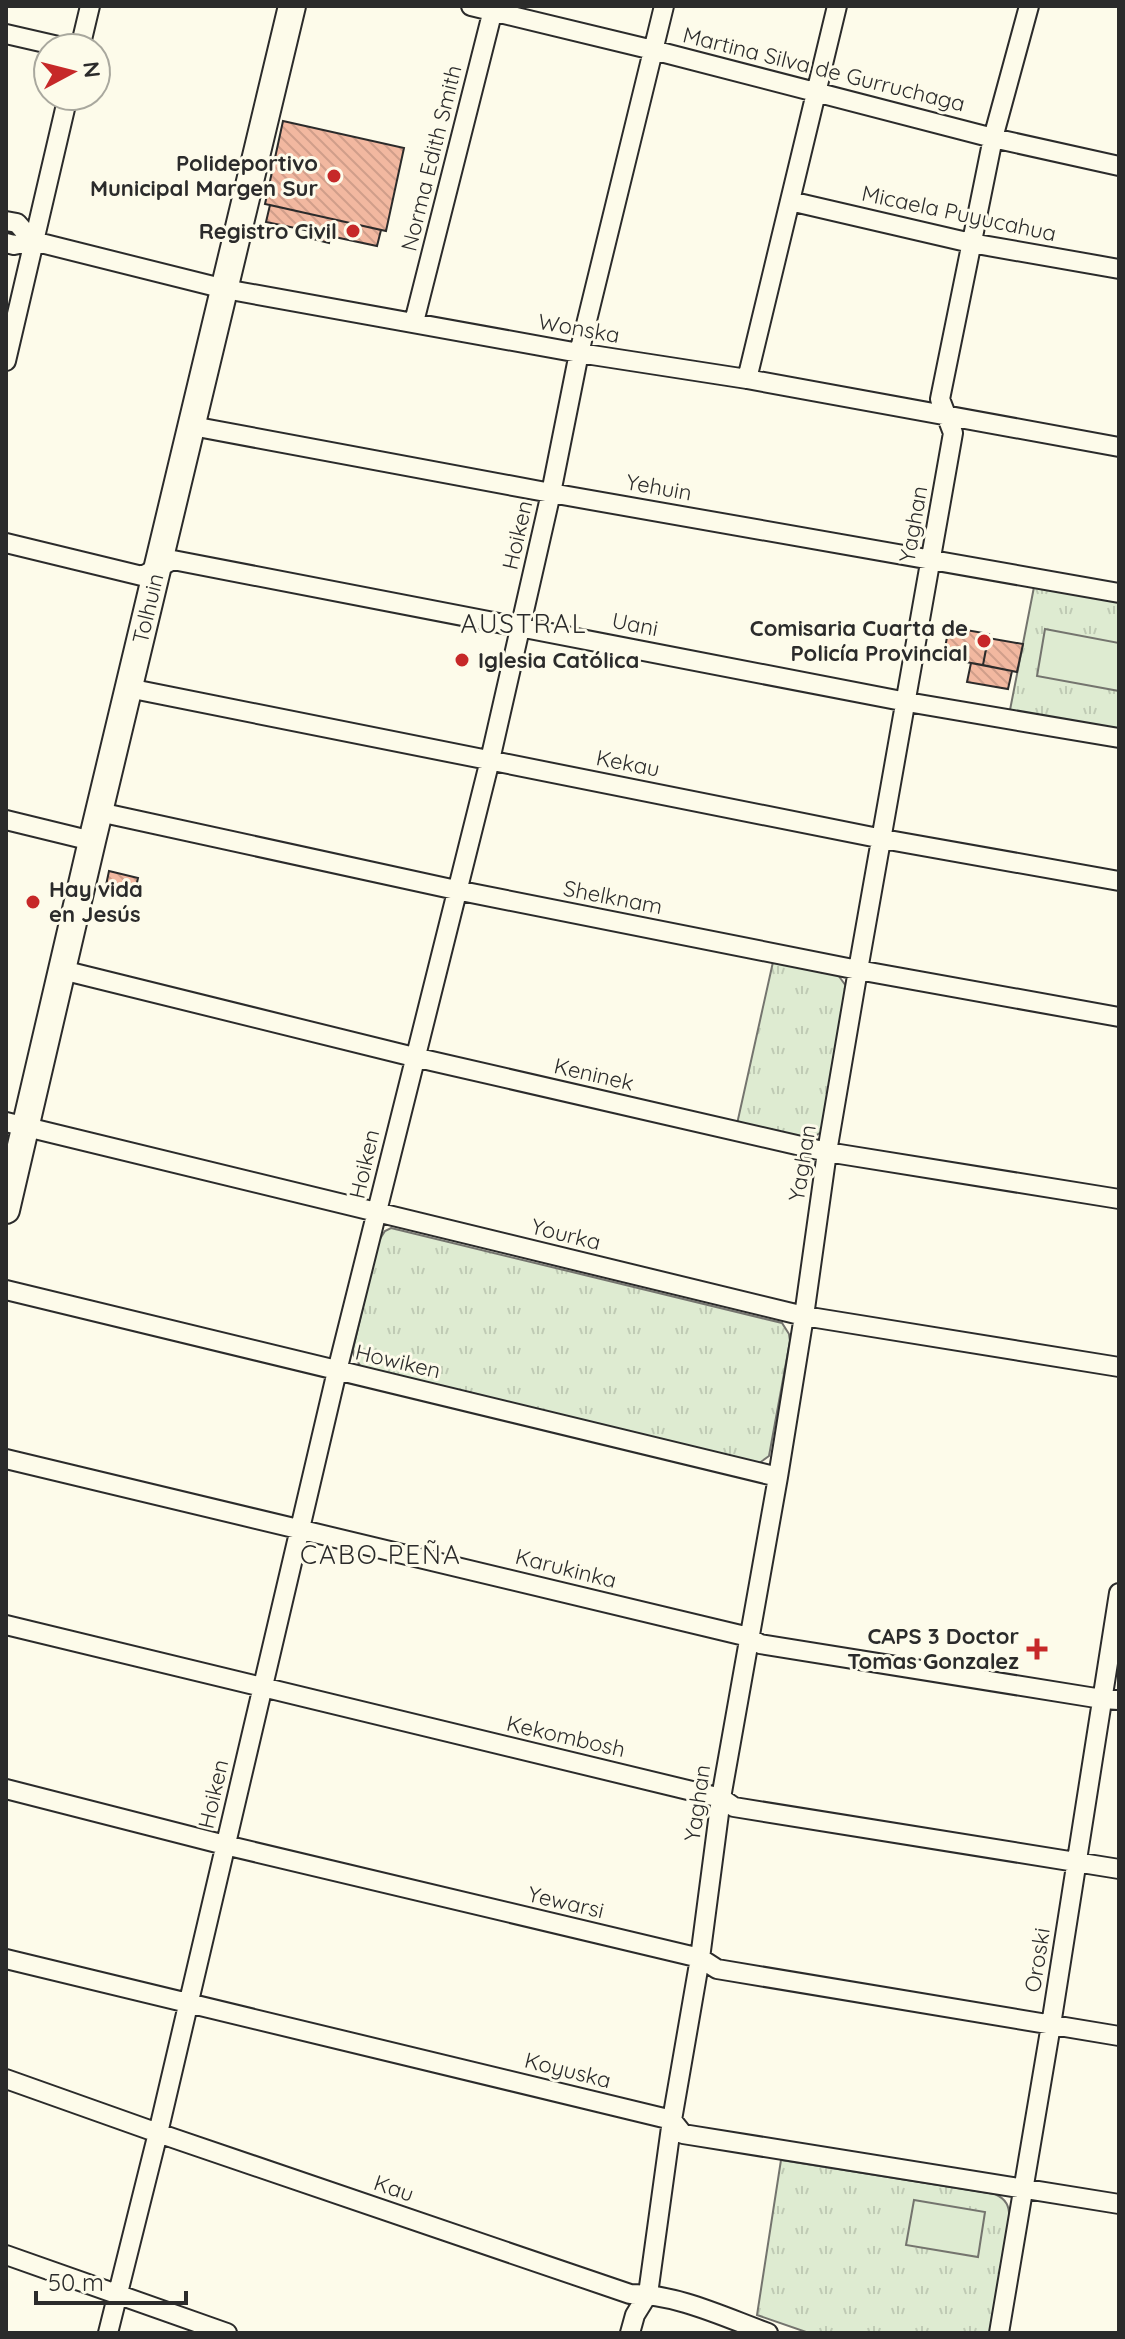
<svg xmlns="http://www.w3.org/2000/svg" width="1125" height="2339" font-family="Quicksand,sans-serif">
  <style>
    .grass { fill: url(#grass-tufts); stroke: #74746e; stroke-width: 2 }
    .pitch { fill: #deebd1; stroke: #74746e; stroke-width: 2 }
    .building { fill: url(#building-back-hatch); stroke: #2b2b2b; stroke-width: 2 }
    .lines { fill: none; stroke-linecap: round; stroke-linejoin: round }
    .street-casing { stroke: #2b2b2b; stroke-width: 22 }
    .secondary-casing { stroke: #2b2b2b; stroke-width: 30 }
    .street { stroke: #fdfbea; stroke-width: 18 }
    .secondary { stroke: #fdfbea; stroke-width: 26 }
    .poi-dot { fill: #c62828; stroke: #fdfbea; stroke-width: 3 }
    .labels { text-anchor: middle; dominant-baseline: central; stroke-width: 6; stroke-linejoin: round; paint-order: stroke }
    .street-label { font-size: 22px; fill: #2b2b2b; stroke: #fdfbea }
    .poi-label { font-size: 22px; font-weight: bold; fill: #2b2b2b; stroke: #fdfbea; text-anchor: end }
    .quarter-label { font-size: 26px; letter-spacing: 2px; fill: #2b2b2b; stroke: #fdfbea }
  </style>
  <defs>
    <pattern id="grass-tufts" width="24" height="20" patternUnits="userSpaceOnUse" patternTransform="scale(2)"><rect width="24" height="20" fill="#deebd1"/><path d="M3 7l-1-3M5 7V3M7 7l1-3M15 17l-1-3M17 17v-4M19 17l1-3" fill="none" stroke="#bfcab4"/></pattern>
    <pattern id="building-back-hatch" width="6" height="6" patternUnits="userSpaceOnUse" patternTransform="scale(2)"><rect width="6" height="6" fill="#f2b8a0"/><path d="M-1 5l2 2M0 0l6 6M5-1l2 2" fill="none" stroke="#d09e8a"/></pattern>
  </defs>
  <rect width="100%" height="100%" fill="#fdfbea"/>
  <path class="grass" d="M1034,587L1119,602V729L1010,710Z
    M773,962L832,973L838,975L846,986L823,1126L821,1132L810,1140L737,1124Z
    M391,1228L782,1323L789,1334L790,1341L769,1456L758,1464L361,1367L354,1356L353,1349L378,1242L385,1231Z
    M781,2160L995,2194C1006,2199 1010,2206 1009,2219L991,2333H809L757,2315Z"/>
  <path class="pitch" d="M1045,629L1119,643V691L1037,676Z
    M914,2200L985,2212L978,2257L906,2245Z"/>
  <path class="building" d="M283,121L404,148L386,231L265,204Z
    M270,205L381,230L377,246L330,236L329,243L309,238L310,231L266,222Z
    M949,627L989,634L983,665L943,658Z
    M988,638L1023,644L1017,672L983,665Z
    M971,663L1012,671L1008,689L967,682Z
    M109,871L138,878L134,896L105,890Z"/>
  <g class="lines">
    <defs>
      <path id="street" d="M471,6L653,50L993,138L1119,166
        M6,34L67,48
        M80,48L90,6
        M790,201L971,243L1119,269
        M6,221L17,223L33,241L14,245L6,243
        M33,241L225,289L579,353L747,379L1119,447
        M414,322L494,6
        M6,361L68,96
        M747,379L837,6
        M192,426L551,493L1119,593
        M6,543L142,576L173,560L907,702L1119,738
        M128,688L883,839L1119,881
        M99,812L456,890L858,970L1119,1017
        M6,820L92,841
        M62,970L414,1057L827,1152L1119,1199
        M6,1122L804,1316L1119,1367
        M6,1290L778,1477
        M6,1459L749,1637L760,1644L1102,1699L1119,1700
        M6,1625L721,1798L734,1807L1119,1869
        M6,1789L225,1845L700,1958L717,1969L1119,2036
        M6,1959L672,2120L683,2134L1119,2204
        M6,2079L158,2133L630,2294C677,2294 724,2317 768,2333
        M6,2255L227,2333
        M108,2333L158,2133L337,1371L490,760L551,493L579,353L664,6
        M630,2333L635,2315L648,2294L672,2120L700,1958L721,1798L778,1477L804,1316L827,1152L858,970L953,433L940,399L993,138L1029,6
        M999,2333L1051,2025L1119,1593"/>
      <g id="secondary">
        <path id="s1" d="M6,1210L92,841L292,6"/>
      </g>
    </defs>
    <use href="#street" class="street-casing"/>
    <use href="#secondary" class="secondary-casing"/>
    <use href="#street" class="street"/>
    <use href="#secondary" class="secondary"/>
  </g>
  <g class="poi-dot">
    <circle cx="334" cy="176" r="8"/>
    <circle cx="353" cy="231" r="8"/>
    <circle cx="984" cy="641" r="8"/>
    <circle cx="462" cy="660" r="8"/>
    <circle cx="33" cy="902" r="8"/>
    <path d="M1033 1637h8v8h8v8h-8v8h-8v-8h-8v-8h8z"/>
  </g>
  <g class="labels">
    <g class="street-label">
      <text transform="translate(824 69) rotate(14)">Martina Silva de Gurruchaga</text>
      <text transform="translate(431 158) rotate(-76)">Norma Edith Smith</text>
      <text transform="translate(959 213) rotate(12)">Micaela Puyucahua</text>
      <text transform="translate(579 328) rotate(10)">Wonska</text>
      <text transform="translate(659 487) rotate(10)">Yehuin</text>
      <text transform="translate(913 524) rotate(-80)">Yaghan</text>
      <text transform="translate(517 535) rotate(-77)">Hoiken</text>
      <text stroke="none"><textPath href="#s1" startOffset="618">Tolhuin</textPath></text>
      <text transform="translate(635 624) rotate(11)">Uani</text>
      <text transform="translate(628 763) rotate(11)">Kekau</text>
      <text transform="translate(613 897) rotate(11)">Shelknam</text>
      <text transform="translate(594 1074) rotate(13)">Keninek</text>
      <text transform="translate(802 1163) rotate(-81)">Yaghan</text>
      <text transform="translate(364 1164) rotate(-77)">Hoiken</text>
      <text transform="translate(566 1234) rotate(14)">Yourka</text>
      <text transform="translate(398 1361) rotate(13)">Howiken</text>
      <text transform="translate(566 1568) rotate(14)">Karukinka</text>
      <text transform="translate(566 1736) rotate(13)">Kekombosh</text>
      <text transform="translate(213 1794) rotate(-77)">Hoiken</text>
      <text transform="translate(697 1803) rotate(-82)">Yaghan</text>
      <text transform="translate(566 1902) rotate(13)">Yewarsi</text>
      <text transform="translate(1037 1960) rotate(-81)">Oroski</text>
      <text transform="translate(568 2070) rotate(14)">Koyuska</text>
      <text transform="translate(394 2188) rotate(19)">Kau</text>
    </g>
    <g class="poi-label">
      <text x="318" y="163">Polideportivo<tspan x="318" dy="25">Municipal Margen Sur</tspan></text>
      <text x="337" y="231">Registro Civil</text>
      <text x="968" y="628">Comisaria Cuarta de<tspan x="968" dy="25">Policía Provincial</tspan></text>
      <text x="478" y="660" text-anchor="start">Iglesia Católica</text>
      <text x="49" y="889" text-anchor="start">Hay vida<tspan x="49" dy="25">en Jesús</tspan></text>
      <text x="1019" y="1636">CAPS 3 Doctor<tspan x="1019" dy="25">Tomas Gonzalez</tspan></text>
    </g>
    <g class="quarter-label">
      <text x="524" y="623">AUSTRAL</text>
      <text x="381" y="1554">CABO PEÑA</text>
    </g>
  </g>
  <rect width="1125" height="2339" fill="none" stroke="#2b2b2b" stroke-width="16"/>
  <g transform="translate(72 72) rotate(83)"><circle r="38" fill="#fdfbea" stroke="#a9a89e" stroke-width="2"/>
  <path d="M0-6L14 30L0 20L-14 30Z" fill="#c62828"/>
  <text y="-12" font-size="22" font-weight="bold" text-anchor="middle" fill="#2b2b2b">N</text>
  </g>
  <path d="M36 2291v12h150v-12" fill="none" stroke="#2b2b2b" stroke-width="4"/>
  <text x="48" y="2291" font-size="24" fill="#2b2b2b" stroke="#fdfbea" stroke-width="6" paint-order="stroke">50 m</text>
</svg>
